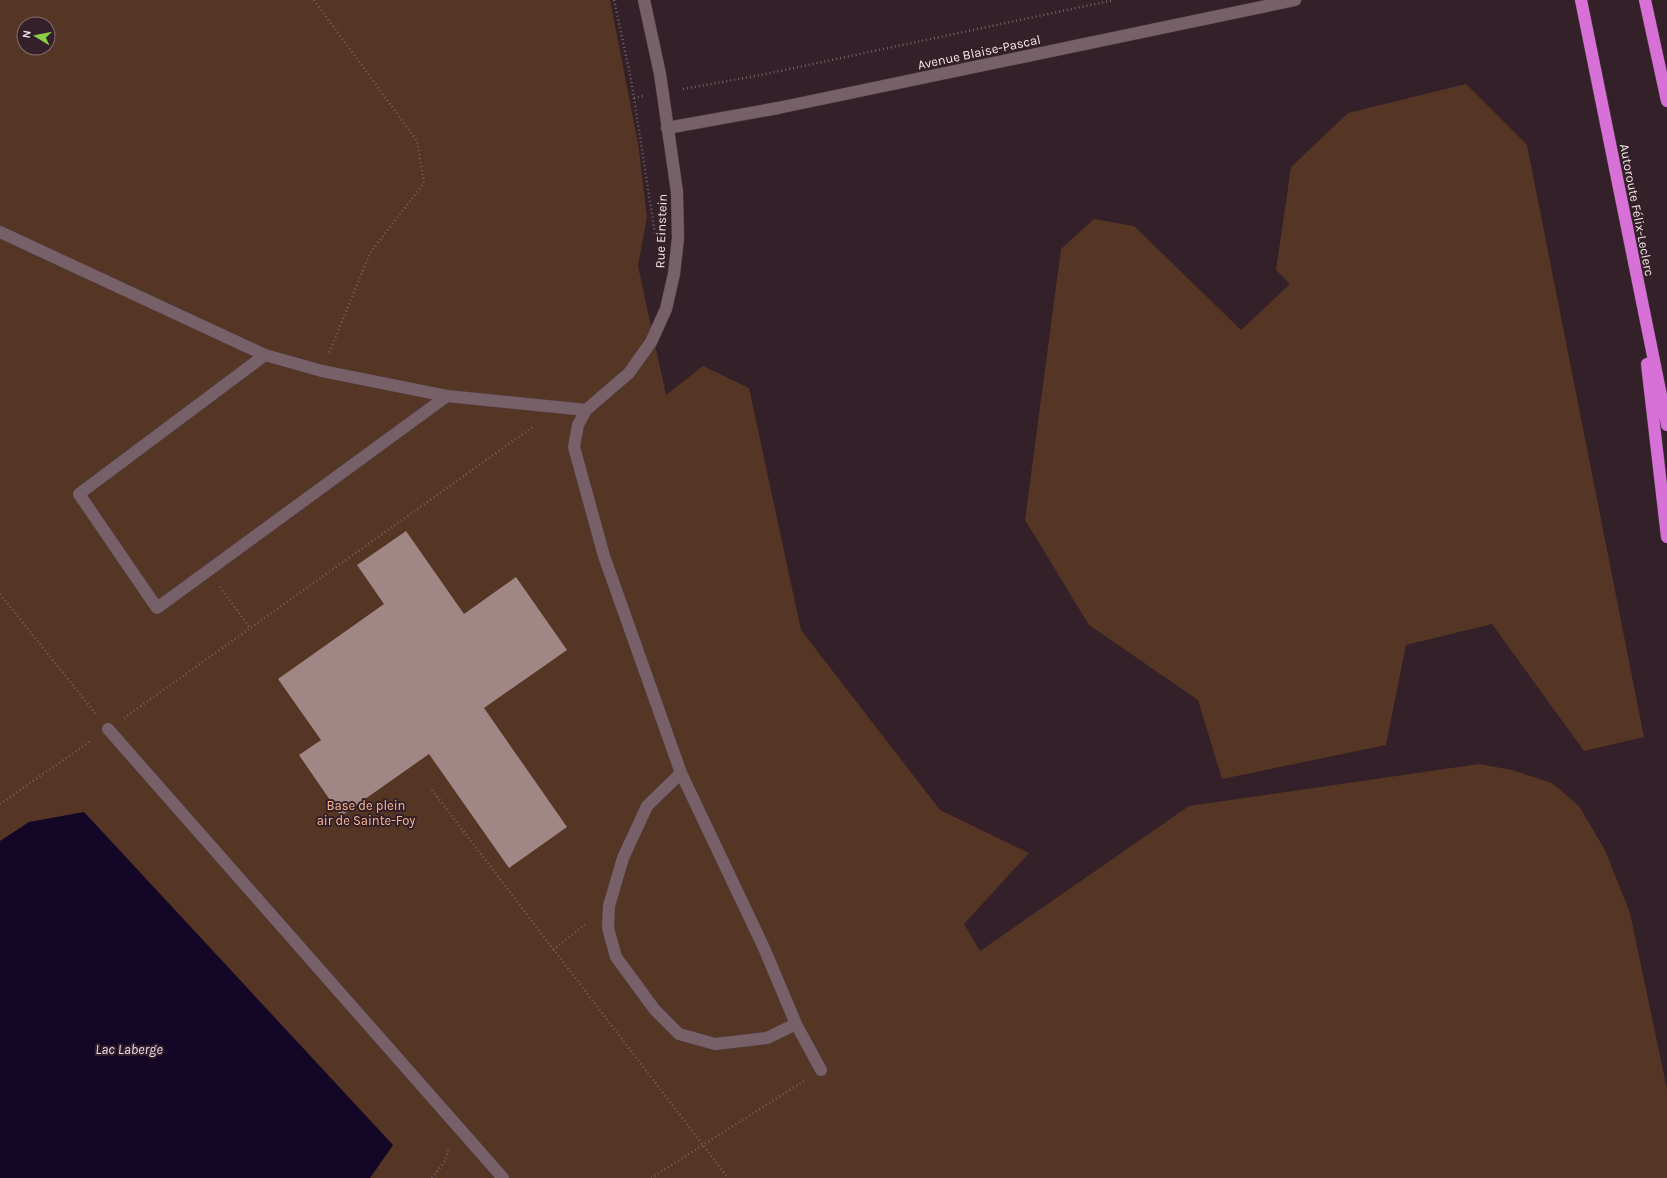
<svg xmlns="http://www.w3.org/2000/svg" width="1667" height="1178" font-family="Karla,sans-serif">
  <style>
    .green { fill: #553523; fill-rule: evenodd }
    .water { fill: #140627 }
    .building { fill: #a08684 }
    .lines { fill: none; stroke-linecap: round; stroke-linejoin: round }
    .minor-casing { stroke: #4f3e45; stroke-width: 13 }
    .highway-casing { stroke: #4f3e45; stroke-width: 13 }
    .path { stroke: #736168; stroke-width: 2.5; stroke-dasharray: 1 3; stroke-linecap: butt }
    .minor { stroke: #776068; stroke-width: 12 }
    .highway { stroke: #d871d7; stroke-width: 12 }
    .labels { text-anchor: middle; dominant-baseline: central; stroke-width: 4; stroke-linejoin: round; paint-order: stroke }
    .street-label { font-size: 13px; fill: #f2e4e9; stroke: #342028 }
    .park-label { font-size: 13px; fill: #fcb790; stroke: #342028 }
    .water-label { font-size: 14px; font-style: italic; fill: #e5dcf8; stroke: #342028 }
  </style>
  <rect width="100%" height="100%" fill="#342028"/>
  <path class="green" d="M0,0H610L638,143L647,217L638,266L666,395L703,366L749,388L801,630L940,810L1029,853L964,924L980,951L1189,806L1479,764L1512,770L1552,783L1579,806L1605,850L1630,913L1667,1089V1178H0ZM24,24H48V48H24Z
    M1466,84L1527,145L1644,737L1584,751L1492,624L1406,645L1386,745L1222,779L1198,700L1089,625L1025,520L1061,249L1094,219L1134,226L1241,330L1290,284L1276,270L1291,167L1348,113Z"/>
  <path class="water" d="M84,812L393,1145L370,1178H0V841L29,822Z"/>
  <path class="building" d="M406,531L464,614L516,577L567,650L484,708L567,827L509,868L429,754L341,816L299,755L321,740L278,679L384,604L357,565Z"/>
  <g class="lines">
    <defs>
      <path id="minor" d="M644,0L660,74L677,192L678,238L674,274L666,309L651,342L629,373L586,410L578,425L574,447L604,556L681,773L764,948L796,1024L821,1070
        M667,128L778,108L1295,0
        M0,232L265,355
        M447,396L157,608L79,494L265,355L322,371L447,396L586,410
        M108,729L503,1178
        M681,773L647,806L623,858L609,906L608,928L616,957L655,1010L679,1034L715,1044L767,1038L796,1024"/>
      <path id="highway" d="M1581,0L1667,425
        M1645,0L1667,101
        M1647,364L1667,537"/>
    </defs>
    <use href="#minor" class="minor-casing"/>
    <use href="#highway" class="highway-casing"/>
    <path class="path" d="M314,0L417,141L424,183L370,253L329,353
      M614,0L631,79L655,234
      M683,89L761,75L1114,0
      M634,98L643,96
      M220,587L250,628
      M0,594L96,714
      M124,718L534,426
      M432,790L728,1178
      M0,804L92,740
      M553,950L587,923
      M432,1178L445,1161L449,1147
      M651,1178L804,1081"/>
    <use href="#minor" class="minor"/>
    <use href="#highway" class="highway"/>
  </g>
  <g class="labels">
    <g class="street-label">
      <text transform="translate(979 52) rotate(-12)">Avenue Blaise-Pascal</text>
      <text transform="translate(1637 210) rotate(79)">Autoroute Félix-Leclerc</text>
      <text transform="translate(661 231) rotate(-88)">Rue Einstein</text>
    </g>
    <g class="park-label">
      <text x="366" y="805">Base de plein<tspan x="366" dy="15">air de Sainte-Foy</tspan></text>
    </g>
    <g class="water-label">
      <text x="129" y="1049">Lac Laberge</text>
    </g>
  </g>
  <g transform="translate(36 36) rotate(280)"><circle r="19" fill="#342028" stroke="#806e75"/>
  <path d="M0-3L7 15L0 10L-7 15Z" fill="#89cf48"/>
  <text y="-6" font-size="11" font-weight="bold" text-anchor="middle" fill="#f2e4e9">N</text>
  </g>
</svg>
